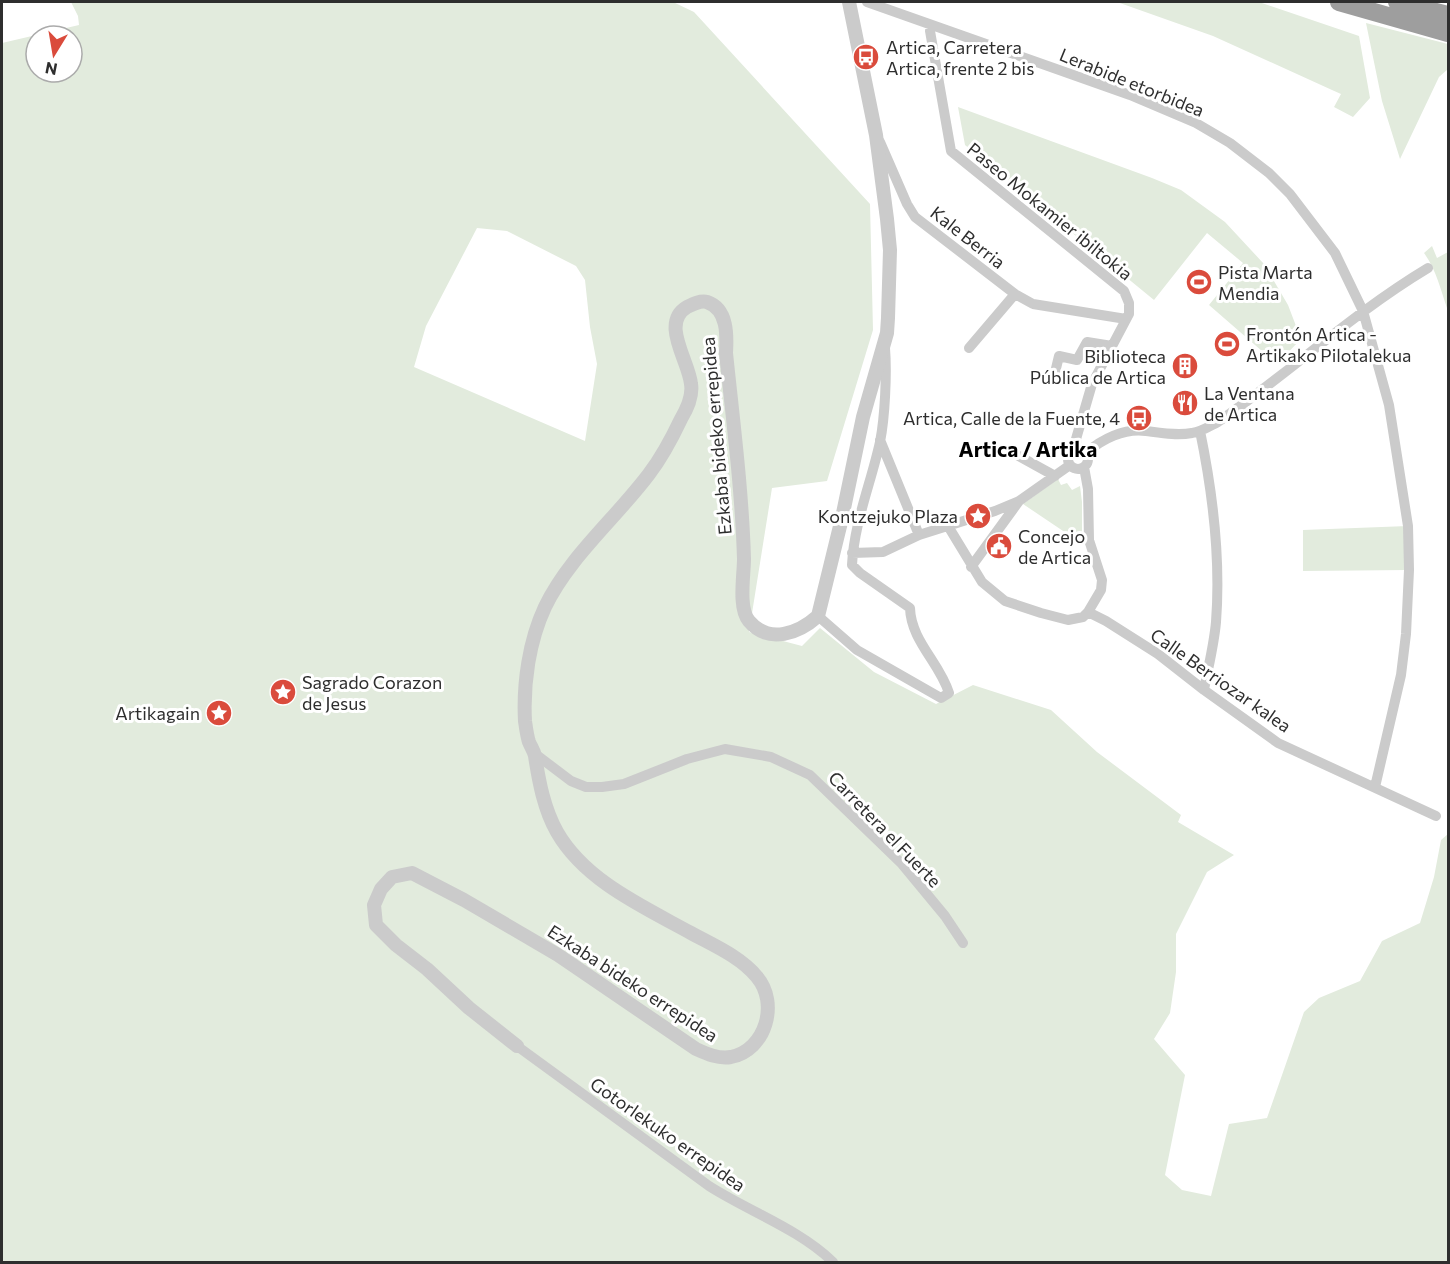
<svg xmlns="http://www.w3.org/2000/svg" width="1450" height="1264" font-family="Commissioner,sans-serif">
  <style>
    .green { fill: #e2ebdd; fill-rule: evenodd }
    .lines { fill: none; stroke-linecap: round; stroke-linejoin: round }
    .minor { stroke: #cbcbcb; stroke-width: 10 }
    .tertiary { stroke: #cbcbcb; stroke-width: 14 }
    .trunk { stroke: #9e9e9e; stroke-width: 18 }
    .labels { text-anchor: middle; dominant-baseline: central; stroke-width: 6; stroke-linejoin: round; paint-order: stroke }
    .poi-label { font-size: 18px; fill: #2e2e2e; stroke: #fff; text-anchor: start }
    .street-label { font-size: 18px; fill: #2e2e2e; stroke: #fff }
    .quarter-label { font-size: 21px; font-weight: bold; fill: #000; stroke: #fff }
  </style>
  <rect width="100%" height="100%" fill="#fff"/>
  <path class="green" d="M71,2H673L694,12L870,204L873,330L827,481L772,488L749,632L802,646L820,628L874,672L936,704L973,685L1051,710L1097,752L1181,815L1178,822L1234,855L1207,872L1176,934V972L1170,1013L1154,1039L1185,1075L1165,1175L1182,1190L1211,1196L1229,1124L1267,1118L1304,1012L1319,998L1360,981L1382,941L1420,923L1434,877L1441,840L1448,834V827V1262H2V43L79,25L78,16ZM36,36H72V72H36ZM477,228L507,231L576,266L585,280L590,327L597,364L585,441L414,367L426,326Z
    M1117,2H1259L1359,36L1370,98L1353,117L1334,107L1341,94L1332,90L1213,36Z
    M1366,23L1448,44V69L1439,77L1400,159L1382,101Z
    M958,107L1152,178L1181,190L1225,222L1264,264L1288,305L1301,339L1277,364L1209,305L1243,263L1207,233L1154,300L965,145Z
    M1432,246L1437,258L1448,252V311C1441,291 1436,269 1424,253Z
    M1058,479L1061,485L1067,483L1072,490L1080,486L1082,502V541L1072,537L1023,504Z
    M1408,526L1409,570L1303,571V530Z"/>
  <g class="lines">
    <path class="minor" d="M867,2L1130,95L1196,123L1230,143L1269,173L1290,194L1335,253L1363,311L1389,405L1408,526L1409,570L1406,634L1401,675L1375,787
      M931,25L930,31L951,151L1124,291L1129,303V314L1092,384L1076,439L1077,449
      M880,142L907,204L915,217L1015,294L1033,304L1126,319
      M969,348L1015,294
      M1053,381L1059,356L1077,360L1087,342L1112,346
      M1200,431C1213,494 1221,557 1216,622C1214,645 1208,668 1204,690
      M880,440L919,535
      M1068 459a10 10 0 1 1 20 0a10 10 0 1 1-20 0Z
      M996,450L1015,454L1055,476
      M1086,453C1102,439 1124,428 1146,431C1161,433 1177,436 1192,433C1201,432 1210,426 1218,422C1289,373 1353,313 1428,268
      M948,526L982,582L1005,601L1041,613L1068,620L1083,617L1088,612L1101,590L1102,580L1089,540L1088,489L1084,467
      M852,553L883,552L919,535L995,511L1019,501L1070,465
      M971,567L1019,501
      M1088,612L1106,621L1158,654L1204,690L1278,743L1436,816
      M818,616L857,650L941,698L949,693C940,663 911,641 910,608L860,573L852,565C854,523 871,483 880,442C885,417 887,373 885,348
      M534,753L571,781L586,787H602L624,784L687,759L725,749L771,757L810,775L902,864L945,916L963,943
      M517,1046L709,1186C750,1212 799,1229 833,1262"/>
    <path class="tertiary" d="M517,1046L469,1008L427,969L396,945L376,925L374,905L381,889L392,877L412,873L464,900L558,955L696,1049C707,1054 718,1059 731,1057C766,1050 779,1003 757,977C741,957 713,945 691,933C644,907 585,881 557,832C544,809 539,782 535,756C534,751 531,747 529,742C527,736 526,728 525,721C523,684 529,641 545,607C569,557 616,518 649,474C662,457 672,438 681,419C687,409 693,396 691,384C689,361 660,323 687,307C693,304 701,300 707,302C728,309 727,336 726,353C733,421 742,490 744,559C744,575 738,608 749,621C769,645 799,633 818,616L842,518L863,417L887,333L888,318L890,250L887,219L876,135L849,2"/>
    <path class="trunk" d="M1339,2L1448,33
      M1397,2L1448,15"/>
  </g>
  <defs>
    <symbol id="bus-disc" viewBox="-11 -11 22 22"><circle r="9.5" fill="#da4b3c" stroke="#fff"/><path d="M-5-6H5V4H4V6H2V4H-2V6H-4V4H-5ZM-3.5-4V0h7V-4ZM-3.5 1.2v1.5H-2V1.2ZM2 1.2v1.5H3.5V1.2Z" fill="#fff"/></symbol>
    <symbol id="stadium-disc" viewBox="-11 -11 22 22"><circle r="9.5" fill="#da4b3c" stroke="#fff"/><path d="M0-5a6.5 5 0 1 0 0 10a6.5 5 0 1 0 0-10ZM-3.5-1.8h7v3.6h-7Z" fill="#fff"/></symbol>
    <symbol id="building-disc" viewBox="-11 -11 22 22"><circle r="9.5" fill="#da4b3c" stroke="#fff"/><path d="M-4-6H4V6H1V3H-1V6H-4ZM-2.5-4.3h1.7v1.8h-1.7ZM.8-4.3h1.7v1.8H.8ZM-2.5-1h1.7V.8h-1.7ZM.8-1h1.7V.8H.8Z" fill="#fff"/></symbol>
    <symbol id="restaurant-disc" viewBox="-11 -11 22 22"><circle r="9.5" fill="#da4b3c" stroke="#fff"/><path d="M-5-6h1v4h1v-4h1v4h1v-4h1v5L-1.5 .5V6h-2V.5L-5-1ZM5-6V6H3V1.5H1.5Q1.5-4 5-6Z" fill="#fff"/></symbol>
    <symbol id="sight-disc" viewBox="-11 -11 22 22"><circle r="9.5" fill="#da4b3c" stroke="#fff"/><path d="M0-6L1.8-2.2L6-1.7L2.9 1.2L3.7 5.4L0 3.3L-3.7 5.4L-2.9 1.2L-6-1.7L-1.8-2.2Z" fill="#fff"/></symbol>
    <symbol id="civic-disc" viewBox="-11 -11 22 22"><circle r="9.5" fill="#da4b3c" stroke="#fff"/><path d="M-.6-6.5H3V-4.5H.6V-3L4-1V1h2V6H-6V1h2V-1L-.6-3ZM-1.2 2.5V6h2.4V2.5Z" fill="#fff"/></symbol>
  </defs>
  <g fill-rule="evenodd">
    <use href="#bus-disc" x="851" y="42" width="30" height="30"/>
    <use href="#stadium-disc" x="1184" y="267" width="30" height="30"/>
    <use href="#stadium-disc" x="1212" y="329" width="30" height="30"/>
    <use href="#building-disc" x="1170" y="351" width="30" height="30"/>
    <use href="#restaurant-disc" x="1170" y="388" width="30" height="30"/>
    <use href="#bus-disc" x="1124" y="403" width="30" height="30"/>
    <use href="#sight-disc" x="963" y="501" width="30" height="30"/>
    <use href="#civic-disc" x="984" y="531" width="30" height="30"/>
    <use href="#sight-disc" x="268" y="677" width="30" height="30"/>
    <use href="#sight-disc" x="204" y="698" width="30" height="30"/>
  </g>
  <g class="labels">
    <g class="poi-label">
      <text x="886" y="47">Artica, Carretera<tspan x="886" dy="21">Artica, frente 2 bis</tspan></text>
      <text x="1218" y="272">Pista Marta<tspan x="1218" dy="21">Mendia</tspan></text>
      <text x="1246" y="334">Frontón Artica -<tspan x="1246" dy="21">Artikako Pilotalekua</tspan></text>
      <text x="1166" y="356" text-anchor="end">Biblioteca<tspan x="1166" dy="21">Pública de Artica</tspan></text>
      <text x="1204" y="393">La Ventana<tspan x="1204" dy="21">de Artica</tspan></text>
      <text x="1120" y="418" text-anchor="end">Artica, Calle de la Fuente, 4</text>
      <text x="958" y="516" text-anchor="end">Kontzejuko Plaza</text>
      <text x="1018" y="536">Concejo<tspan x="1018" dy="21">de Artica</tspan></text>
      <text x="302" y="682">Sagrado Corazon<tspan x="302" dy="21">de Jesus</tspan></text>
      <text x="200" y="713" text-anchor="end">Artikagain</text>
    </g>
    <g class="street-label">
      <text transform="translate(1132 82) rotate(22)">Lerabide etorbidea</text>
      <text transform="translate(1050 211) rotate(39)">Paseo Mokamier ibiltokia</text>
      <text transform="translate(968 237) rotate(38)">Kale Berria</text>
      <text transform="translate(716 436) rotate(-95)">Ezkaba bideko errepidea</text>
      <text transform="translate(1221 680) rotate(35)">Calle Berriozar kalea</text>
      <text transform="translate(885 829) rotate(46)">Carretera el Fuerte</text>
      <text transform="translate(633 983) rotate(33)">Ezkaba bideko errepidea</text>
      <text transform="translate(668 1134) rotate(35)">Gotorlekuko errepidea</text>
    </g>
    <g class="quarter-label">
      <text x="1028" y="448">Artica / Artika</text>
    </g>
  </g>
  <rect width="1450" height="1264" fill="none" stroke="#2e2e2e" stroke-width="6"/>
  <g transform="translate(54 54) rotate(191)"><circle r="28" fill="#ffffff" stroke="#ababab" stroke-width="1.5"/>
  <path d="M0-4.5L10 22L0 15L-10 22Z" fill="#da4b3c"/>
  <text y="-9" font-size="16" font-weight="bold" text-anchor="middle" fill="#2e2e2e">N</text>
  </g>
</svg>
